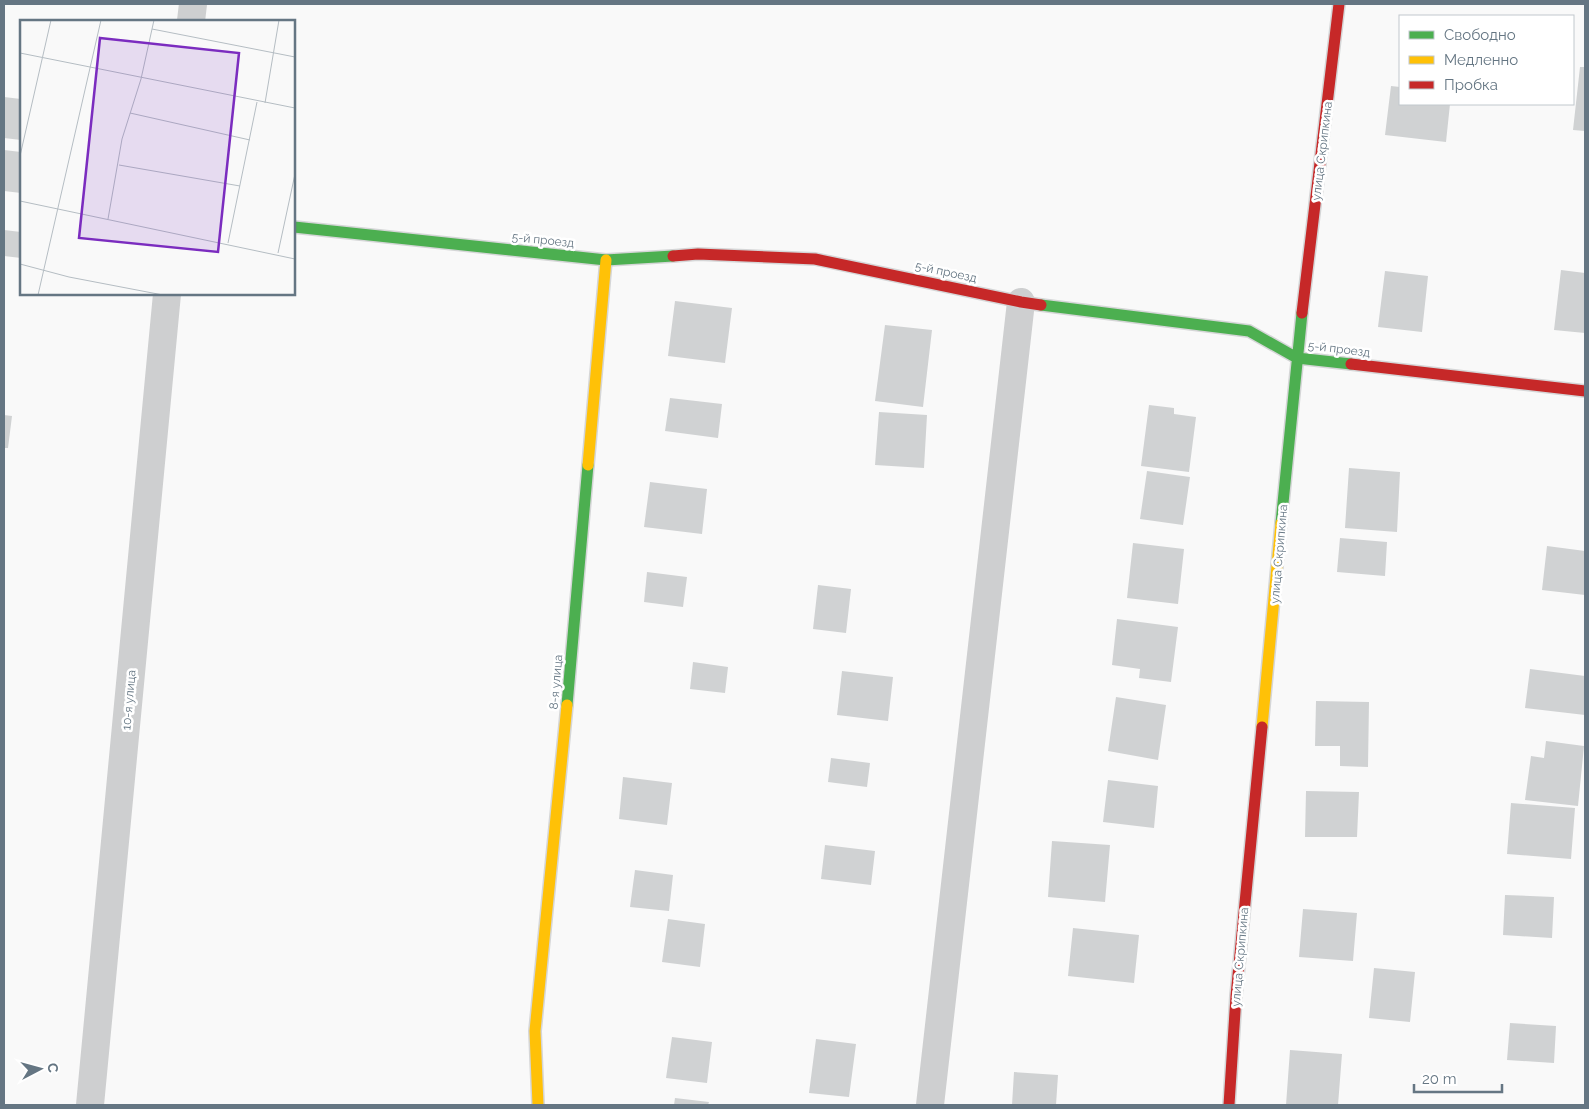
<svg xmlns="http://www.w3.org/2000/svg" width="1589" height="1109" font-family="Raleway,sans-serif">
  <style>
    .building { fill: #d0d2d3 }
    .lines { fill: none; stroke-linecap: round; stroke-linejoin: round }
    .fast-casing { stroke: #d5d6d7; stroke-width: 14 }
    .slow-casing { stroke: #d5d6d7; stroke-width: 14 }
    .jam-casing { stroke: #d5d6d7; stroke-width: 14 }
    .street { stroke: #cecfd0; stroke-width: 28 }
    .fast { stroke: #4caf50; stroke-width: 11 }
    .slow { stroke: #ffc107; stroke-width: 11 }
    .jam { stroke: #c62828; stroke-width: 11 }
    .labels { text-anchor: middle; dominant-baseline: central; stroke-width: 5; stroke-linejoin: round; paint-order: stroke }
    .street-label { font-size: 12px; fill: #657683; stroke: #fff }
    .inset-road { fill: none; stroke: #b5bdc3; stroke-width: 1 }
    .view { fill: #7b2cbf; fill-opacity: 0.15; stroke: #7b2cbf; stroke-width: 2.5 }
    .inset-edge { fill: none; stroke: #657683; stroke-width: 2.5 }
  </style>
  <rect width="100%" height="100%" fill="#f9f9f9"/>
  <path class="building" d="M1580,67H1585V131L1573,130Z
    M1391,86L1400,87V104H1450L1446,142L1385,135Z
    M4,97L21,99V140L4,138Z
    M4,150L21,152V193L4,191Z
    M4,230L21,232V258L4,256Z
    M1561,270L1585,273V333L1554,330Z
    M1385,271L1428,276L1422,332L1378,327Z
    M675,301L732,308L725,363L668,356Z
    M885,325L932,330L923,407L875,401Z
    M670,398L722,404L718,438L665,431Z
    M1149,405L1174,408V414L1196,417L1189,472L1141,466Z
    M879,412L927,415L924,468L875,465Z
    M4,415L12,416L8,448H4Z
    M1349,468L1400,472L1397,532L1345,528Z
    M1147,471L1190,477L1183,525L1140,519Z
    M650,482L707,489L702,534L644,527Z
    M1340,538L1387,542L1385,576L1337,572Z
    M1133,543L1184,549L1178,604L1127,598Z
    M1547,546L1585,551V595L1542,590Z
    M647,572L687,577L683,607L644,602Z
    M818,585L851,589L846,633L813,629Z
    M1117,619L1178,627L1171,682L1139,678L1140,669L1112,665Z
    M693,662L728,667L725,693L690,689Z
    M1530,669L1585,676V715L1525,708Z
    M842,671L893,677L888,721L837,715Z
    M1116,697L1166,705L1158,760L1108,751Z
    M1316,701L1369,702L1368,767L1340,766V746H1315Z
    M1546,741L1584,746L1578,806L1525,800L1531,756L1544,758Z
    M831,758L870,763L867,787L828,782Z
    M623,777L672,783L667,825L619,819Z
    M1108,780L1158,786L1154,828L1103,822Z
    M1306,791L1359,792L1357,837H1305Z
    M1511,803L1575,808L1571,859L1507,854Z
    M1052,841L1110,845L1105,902L1048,897Z
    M825,845L875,851L871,885L821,879Z
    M635,870L673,875L669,911L630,907Z
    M1505,895L1554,897L1552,938L1503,935Z
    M1303,909L1357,913L1353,961L1299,957Z
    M668,919L705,924L700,967L662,962Z
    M1073,928L1139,935L1134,983L1068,976Z
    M1374,968L1415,972L1410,1022L1369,1018Z
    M1510,1023L1556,1026L1554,1063L1507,1060Z
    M672,1037L712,1042L707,1083L666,1078Z
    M816,1039L856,1044L849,1097L809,1093Z
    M1290,1050L1342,1054L1338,1105H1286Z
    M1014,1072L1058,1075L1056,1105H1012Z
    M675,1098L709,1102L708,1105H674Z"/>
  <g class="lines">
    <defs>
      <path id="fast" d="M294,227L606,260L673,256
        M1041,305L1249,331L1297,358L1351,364
        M1281,523L1302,313
        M567,705L588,465"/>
      <path id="slow" d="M588,465L606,260
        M1262,727L1281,523
        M538,1105L535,1031L567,705"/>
      <path id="jam" d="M673,256L698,254L815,259L1021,302L1041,305
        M1302,313L1339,4
        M1351,364L1585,391
        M1229,1105L1236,996L1262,727"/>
    </defs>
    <use href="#fast" class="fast-casing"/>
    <use href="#slow" class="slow-casing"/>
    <use href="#jam" class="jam-casing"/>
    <path class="street" d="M191,21L193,4
      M90,1105L167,294
      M930,1105L1021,302"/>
    <use href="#fast" class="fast"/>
    <use href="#slow" class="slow"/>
    <use href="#jam" class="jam"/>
  </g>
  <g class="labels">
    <g class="street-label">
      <text transform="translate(1322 151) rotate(-83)">улица Скрипкина</text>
      <text transform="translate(543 240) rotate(6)">5-й проезд</text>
      <text transform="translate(946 272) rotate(12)">5-й проезд</text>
      <text transform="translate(1339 349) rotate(7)">5-й проезд</text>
      <text transform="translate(1279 554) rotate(-85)">улица Скрипкина</text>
      <text transform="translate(556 682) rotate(-85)">8-я улица</text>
      <text transform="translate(129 700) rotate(-85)">10-я улица</text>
      <text transform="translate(1240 957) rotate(-85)">улица Скрипкина</text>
    </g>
  </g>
  <g transform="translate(20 20)">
    <rect width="275" height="275" fill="#f9f9f9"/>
    <path class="inset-road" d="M132,9L275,37M0,33L275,88M245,83L259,0M110,93L230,120M0,136L31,0M99,145L220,166M0,181L275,239M88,199L102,119L121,59L134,0M208,223L237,82M258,233L275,154M0,244L49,257L143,275M18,275L81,0"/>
    <path class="view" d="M80,18L219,33L198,232L59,218Z"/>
    <rect width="275" height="275" class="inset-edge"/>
  </g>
  <rect width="1589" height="1109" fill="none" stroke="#657683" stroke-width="10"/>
  <rect x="1399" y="15" width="175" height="90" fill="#ffffff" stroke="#c1c8cd"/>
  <rect x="1409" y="31" width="25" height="8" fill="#4caf50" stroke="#c1c8cd"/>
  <text x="1444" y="40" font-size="15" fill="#657683">Свободно</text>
  <rect x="1409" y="56" width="25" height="8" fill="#ffc107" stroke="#c1c8cd"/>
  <text x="1444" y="65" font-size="15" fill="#657683">Медленно</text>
  <rect x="1409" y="81" width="25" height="8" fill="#c62828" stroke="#c1c8cd"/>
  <text x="1444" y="90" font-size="15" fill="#657683">Пробка</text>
  <g transform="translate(40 1069) rotate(84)" stroke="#ffffff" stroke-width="4" paint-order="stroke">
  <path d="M0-4L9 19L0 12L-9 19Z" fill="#657683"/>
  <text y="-8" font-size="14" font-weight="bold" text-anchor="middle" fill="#657683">С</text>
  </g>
  <path d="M1414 1084v8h88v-8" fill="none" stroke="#657683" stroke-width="2.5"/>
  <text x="1422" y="1084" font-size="15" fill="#657683" stroke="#ffffff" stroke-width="4" paint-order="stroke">20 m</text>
</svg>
